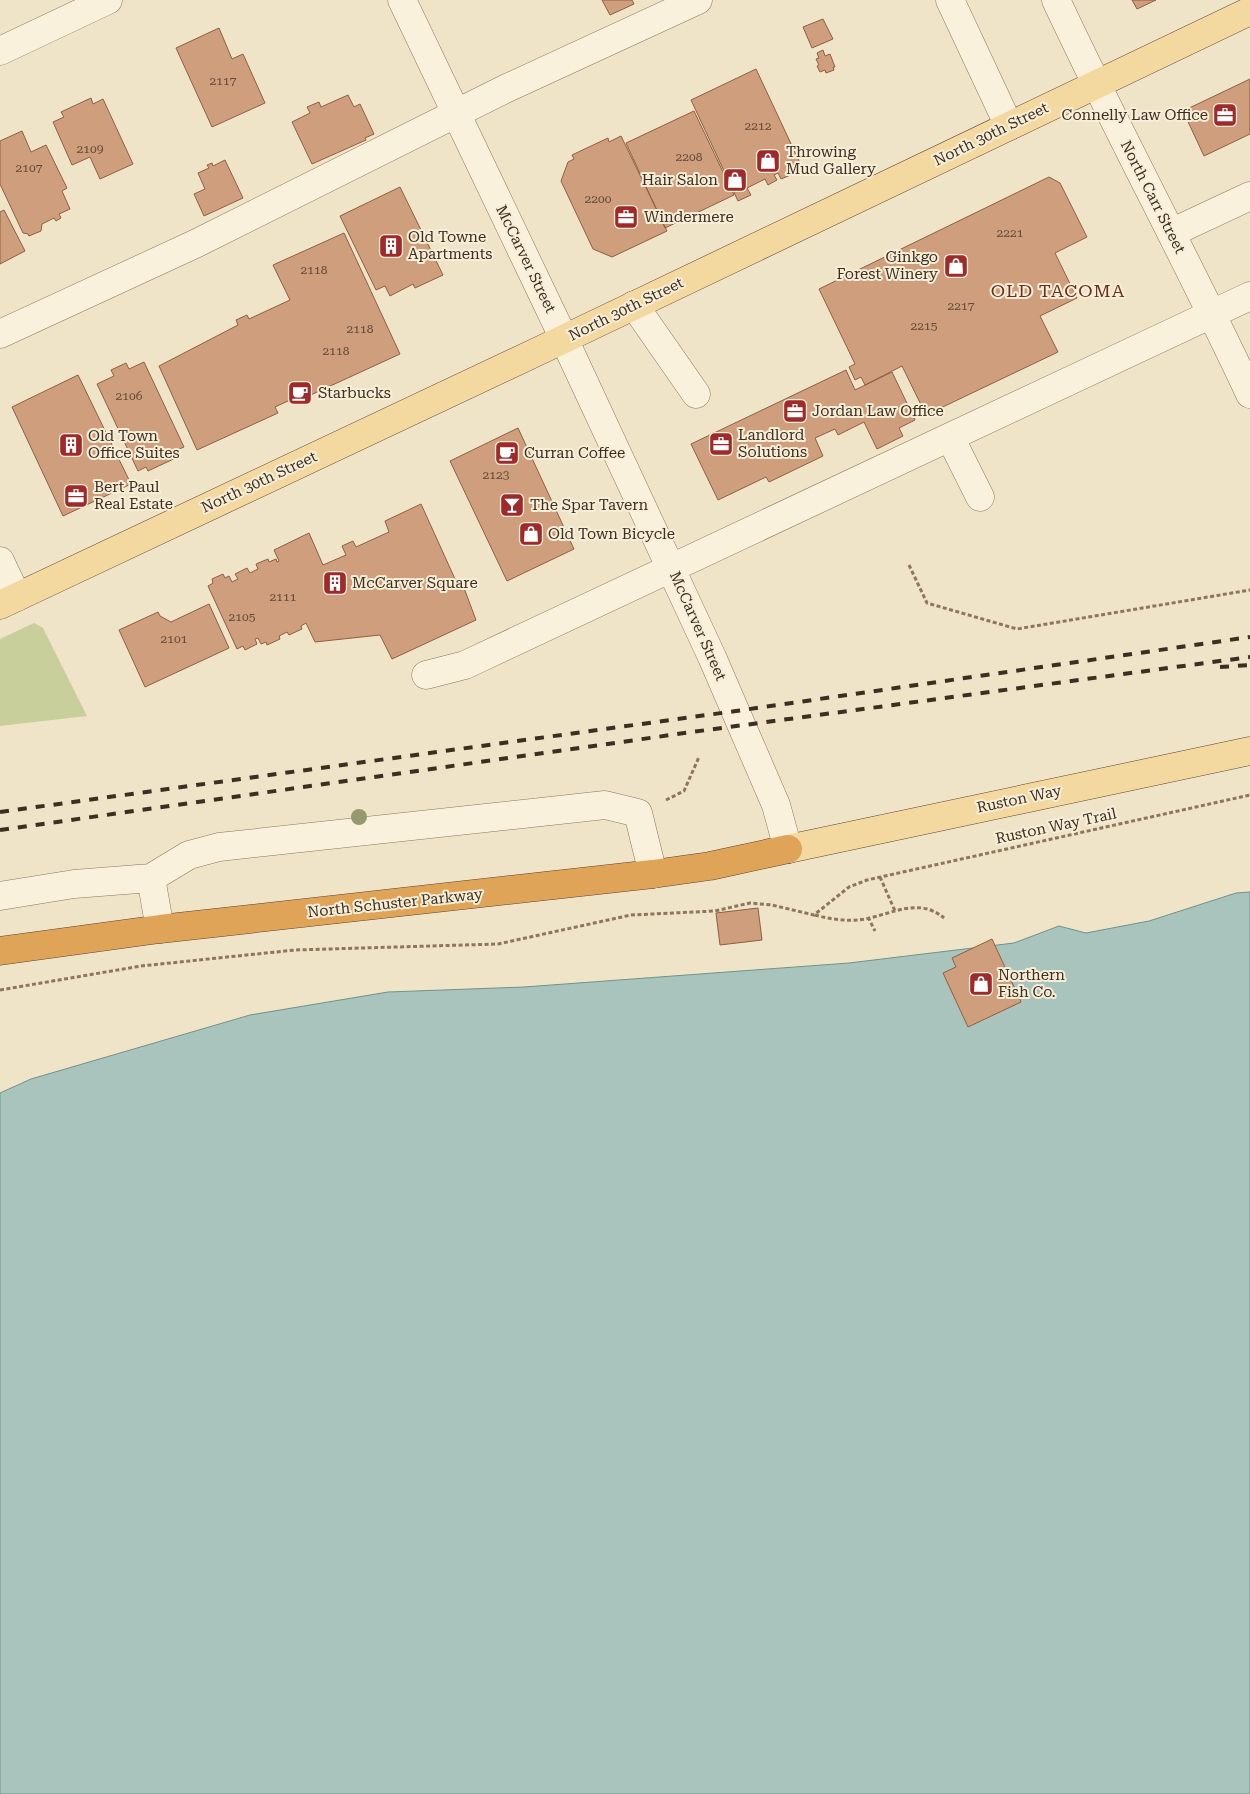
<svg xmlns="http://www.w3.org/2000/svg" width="1250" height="1794" font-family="'Roboto Serif',serif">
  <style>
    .green { fill: #c9cf9b }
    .water { fill: #a9c4bc; stroke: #6f938a }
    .building { fill: #cf9f7d; stroke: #8d5f41 }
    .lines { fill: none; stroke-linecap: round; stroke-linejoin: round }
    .minor-casing { stroke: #8d765c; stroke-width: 29 }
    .major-casing { stroke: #5b4430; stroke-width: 29 }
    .highway-casing { stroke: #5b4430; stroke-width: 29 }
    .path { stroke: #8d765c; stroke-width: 3; stroke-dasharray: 4 2.5; stroke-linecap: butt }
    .minor { stroke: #faf1dc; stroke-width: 28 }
    .major { stroke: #f3d9a0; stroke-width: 28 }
    .highway { stroke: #e0a458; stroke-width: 28 }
    .rail { stroke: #3d2e20; stroke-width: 4; stroke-dasharray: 9 9; stroke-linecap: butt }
    .tree { fill: #96986f }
    .labels { text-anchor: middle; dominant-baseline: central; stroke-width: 4; stroke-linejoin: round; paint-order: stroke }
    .number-label { font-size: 12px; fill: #624a37 }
    .poi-label { font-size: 15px; fill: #3d2e20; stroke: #f7eed8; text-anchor: start }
    .street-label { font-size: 15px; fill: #3d2e20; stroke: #f7eed8 }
    .quarter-label { font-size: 18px; letter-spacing: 1px; fill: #6b2e1e; stroke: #f7eed8 }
  </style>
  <rect width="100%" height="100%" fill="#f0e4c8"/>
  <path class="green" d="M34,623L43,628L87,716L0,726V639Z"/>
  <path class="water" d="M1250,892V1794H0V1093L31,1079L250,1015L388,992L524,987L849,963L1014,943L1059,926L1086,933L1149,921L1236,893Z"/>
  <path class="building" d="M602,0H632L634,4L610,15Z
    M1132,0H1156L1137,9Z
    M823,19L833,39L812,48L803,27Z
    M219,28L232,59L243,54L265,103L212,127L176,48Z
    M823,50L825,56L830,54L835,67H833L834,70L826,73L825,70L820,72L817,66L819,65L816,59L819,58L817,53Z
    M756,69L800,163L795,166L798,172L781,179L778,173L774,175L777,180L768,185L765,179L747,188L751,195L738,201L691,100Z
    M1250,79V134L1204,156L1183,111Z
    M348,95L354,107L360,104L374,134L365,138L366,140L312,164L292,122L310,113L307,107L319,102L321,107Z
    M91,98L93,104L103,99L133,164L100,179L90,157L72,165L53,122L64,117L61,112Z
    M694,111L734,195L665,228L626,143Z
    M22,131L31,152L46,145L67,188L62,191L70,209L59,214L61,218L56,221L54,218L42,224L41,231L29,236L28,234L23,233L0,184V141Z
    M621,136L667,231L612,257L593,249L561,181L568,162L574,159L572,155L608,138L609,142Z
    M225,160L243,198L204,216L194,194L205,189L198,173L209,168L207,165L212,163L213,166Z
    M1049,177L1060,183L1087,237L1055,253L1077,298L1040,316L1058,352L926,415L902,366L865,385L861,377L855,380L849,367L855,364L819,289Z
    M400,187L443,275L415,288L413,284L390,296L385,286L376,290L340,216Z
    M4,210L25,251L0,264V212Z
    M344,233L400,354L291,404L290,400L275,407L278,413L197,450L159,366L238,325L236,320L247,315L249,319L290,300L273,265Z
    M144,362L184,447L177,450L180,456L148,471L146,467L138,471L97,384L114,376L111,370L126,363L129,369Z
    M846,370L855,390L892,372L915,420L899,428L903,436L877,449L864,422L838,435L835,429L815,438L823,456L769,482L766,477L718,500L691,444Z
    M78,375L131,484L63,516L12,407Z
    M518,428L574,549L507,581L450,461Z
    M421,504L460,590L464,588L476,620L392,659L380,635L315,642L306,623L301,626L302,629L289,635L287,632L279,636L280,639L267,645L266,642L261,644L258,638L255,639L257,644L245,650L243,646L237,649L208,586L213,583L212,579L223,574L225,578L229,576L232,582L238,579L235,574L247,568L250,573L258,569L256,564L268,559L269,562L276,559L277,562L279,561L274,550L309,533L323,565L346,555L342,546L353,541L356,547L389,532L385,521Z
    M209,604L229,648L145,687L119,630L158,612L160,616L171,622Z
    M758,908L762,940L720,945L716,913Z
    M992,939L1021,1002L968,1027L943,973L956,967L952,958Z"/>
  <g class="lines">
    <defs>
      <path id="minor" d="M402,0L564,339L712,657L776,805L788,849
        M950,0L1009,126
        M1056,0C1118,133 1188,261 1250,394
        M0,51L108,0
        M1171,233L1250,196
        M634,305L696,394
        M0,334L197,243L505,89L698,0
        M950,437L980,497
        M0,561L17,597
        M426,675L465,665L1250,296
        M151,878L160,929
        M0,896L74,884L151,878L189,855L219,847L605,805L638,813L653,874"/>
      <path id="major" d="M0,605L564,339L1250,11
        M788,849L1250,751"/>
      <path id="highway" d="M0,951L160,929L653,874L710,866L788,849"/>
    </defs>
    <use href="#minor" class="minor-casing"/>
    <use href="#major" class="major-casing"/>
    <use href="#highway" class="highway-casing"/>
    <path class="path" d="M909,565L927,603L1017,629L1250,590
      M666,800L684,791L699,757
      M880,877L895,911
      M815,915C829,919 844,921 858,920C888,917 917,895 944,918
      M868,917L875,931
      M0,990L141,966L295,950L498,944L631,915L715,911L750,903L772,905L814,915L849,887L867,880L1250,795"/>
    <use href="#minor" class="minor"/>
    <use href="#major" class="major"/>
    <use href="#highway" class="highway"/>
    <path class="rail" d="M1220,667L1250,665
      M0,812L736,711L1250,637
      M0,830L692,732L1250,657"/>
  </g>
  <circle class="tree" cx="359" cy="817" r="8"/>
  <defs>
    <symbol id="office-square" viewBox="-11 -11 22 22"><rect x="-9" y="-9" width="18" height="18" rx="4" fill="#9e2a2b" stroke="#f7eed8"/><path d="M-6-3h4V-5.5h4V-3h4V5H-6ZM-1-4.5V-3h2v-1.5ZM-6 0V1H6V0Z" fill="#fff"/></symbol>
    <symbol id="shop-square" viewBox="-11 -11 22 22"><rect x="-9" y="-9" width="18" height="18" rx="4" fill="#9e2a2b" stroke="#f7eed8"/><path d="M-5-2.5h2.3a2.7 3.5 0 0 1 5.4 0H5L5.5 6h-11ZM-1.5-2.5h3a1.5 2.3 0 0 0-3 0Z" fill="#fff"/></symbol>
    <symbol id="building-square" viewBox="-11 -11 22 22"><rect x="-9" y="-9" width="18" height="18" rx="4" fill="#9e2a2b" stroke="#f7eed8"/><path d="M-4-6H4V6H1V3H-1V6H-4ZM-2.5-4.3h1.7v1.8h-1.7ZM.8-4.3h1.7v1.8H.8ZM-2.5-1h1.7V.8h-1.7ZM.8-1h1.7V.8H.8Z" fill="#fff"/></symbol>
    <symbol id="cafe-square" viewBox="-11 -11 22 22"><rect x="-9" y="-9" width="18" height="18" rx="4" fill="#9e2a2b" stroke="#f7eed8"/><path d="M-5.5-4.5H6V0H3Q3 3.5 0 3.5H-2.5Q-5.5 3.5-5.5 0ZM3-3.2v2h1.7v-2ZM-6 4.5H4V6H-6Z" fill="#fff"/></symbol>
    <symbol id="bar-square" viewBox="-11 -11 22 22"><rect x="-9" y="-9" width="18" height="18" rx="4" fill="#9e2a2b" stroke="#f7eed8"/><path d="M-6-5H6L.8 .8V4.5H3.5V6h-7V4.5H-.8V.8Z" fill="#fff"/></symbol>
  </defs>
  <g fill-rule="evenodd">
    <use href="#office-square" x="1211" y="101" width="28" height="28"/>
    <use href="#shop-square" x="754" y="147" width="28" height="28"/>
    <use href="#shop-square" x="721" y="166" width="28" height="28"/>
    <use href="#office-square" x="612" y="203" width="28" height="28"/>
    <use href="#building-square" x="377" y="232" width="28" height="28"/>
    <use href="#shop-square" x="942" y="252" width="28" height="28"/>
    <use href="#cafe-square" x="286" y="379" width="28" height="28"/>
    <use href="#office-square" x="781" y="397" width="28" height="28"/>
    <use href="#office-square" x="707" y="430" width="28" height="28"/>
    <use href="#building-square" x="57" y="431" width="28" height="28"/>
    <use href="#cafe-square" x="493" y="439" width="28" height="28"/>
    <use href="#office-square" x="62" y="482" width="28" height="28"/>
    <use href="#bar-square" x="498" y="491" width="28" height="28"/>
    <use href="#shop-square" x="517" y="520" width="28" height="28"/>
    <use href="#building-square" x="321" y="569" width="28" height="28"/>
    <use href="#shop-square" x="967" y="970" width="28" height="28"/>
  </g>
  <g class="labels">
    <g class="number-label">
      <text x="223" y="81">2117</text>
      <text x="758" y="126">2212</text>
      <text x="90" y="149">2109</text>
      <text x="689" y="157">2208</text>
      <text x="29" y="168">2107</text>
      <text x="598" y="199">2200</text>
      <text x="1010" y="233">2221</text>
      <text x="314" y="270">2118</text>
      <text x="961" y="306">2217</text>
      <text x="924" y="326">2215</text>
      <text x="360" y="329">2118</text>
      <text x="336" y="351">2118</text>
      <text x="129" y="396">2106</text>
      <text x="496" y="475">2123</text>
      <text x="283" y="597">2111</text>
      <text x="242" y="617">2105</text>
      <text x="174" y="639">2101</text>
    </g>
    <g class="poi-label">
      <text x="1208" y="115" text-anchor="end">Connelly Law Office</text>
      <text x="786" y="152">Throwing<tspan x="786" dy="17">Mud Gallery</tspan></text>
      <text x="718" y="180" text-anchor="end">Hair Salon</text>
      <text x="644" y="217">Windermere</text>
      <text x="408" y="237">Old Towne<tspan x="408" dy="17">Apartments</tspan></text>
      <text x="938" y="257" text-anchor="end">Ginkgo<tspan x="938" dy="17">Forest Winery</tspan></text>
      <text x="318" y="393">Starbucks</text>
      <text x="812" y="411">Jordan Law Office</text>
      <text x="738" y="435">Landlord<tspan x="738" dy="17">Solutions</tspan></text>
      <text x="88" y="436">Old Town<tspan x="88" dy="17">Office Suites</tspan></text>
      <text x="524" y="453">Curran Coffee</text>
      <text x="94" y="487">Bert Paul<tspan x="94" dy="17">Real Estate</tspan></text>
      <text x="530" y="505">The Spar Tavern</text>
      <text x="548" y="534">Old Town Bicycle</text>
      <text x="352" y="583">McCarver Square</text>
      <text x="998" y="975">Northern<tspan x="998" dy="17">Fish Co.</tspan></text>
    </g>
    <g class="street-label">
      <text transform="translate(991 134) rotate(-26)">North 30th Street</text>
      <text transform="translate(1153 197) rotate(63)">North Carr Street</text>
      <text transform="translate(526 259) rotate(64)">McCarver Street</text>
      <text transform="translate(626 309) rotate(-26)">North 30th Street</text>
      <text transform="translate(259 482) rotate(-25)">North 30th Street</text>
      <text transform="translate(698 626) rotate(66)">McCarver Street</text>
      <text transform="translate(1019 799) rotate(-12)">Ruston Way</text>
      <text transform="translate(1056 826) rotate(-12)">Ruston Way Trail</text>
      <text transform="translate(395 903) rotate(-6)">North Schuster Parkway</text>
    </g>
    <g class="quarter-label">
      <text x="1058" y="290">OLD TACOMA</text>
    </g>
  </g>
</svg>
